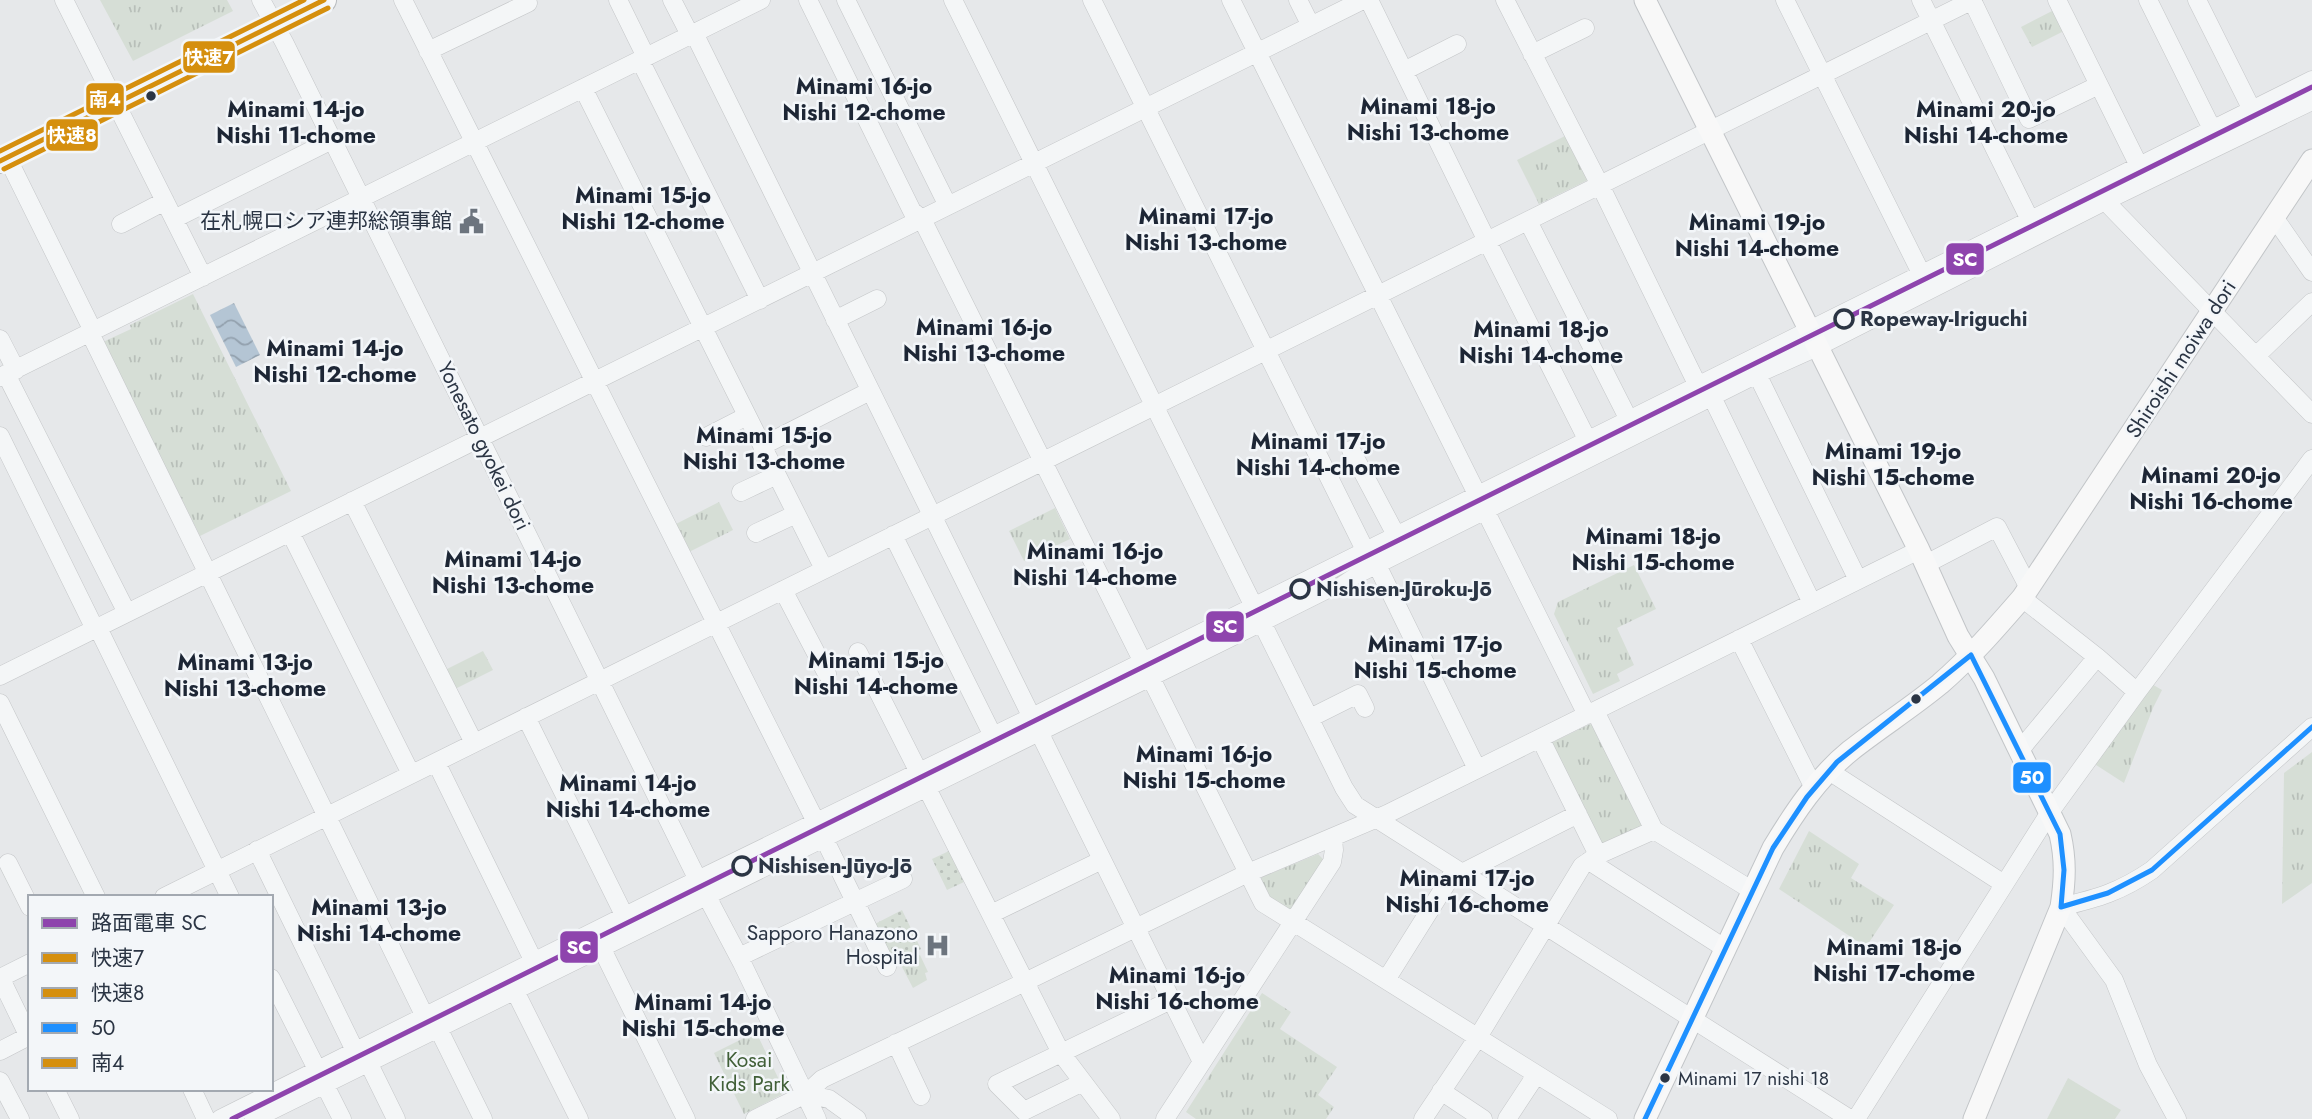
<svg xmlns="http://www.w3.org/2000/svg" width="2312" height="1119" font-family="Jost,'Noto Sans JP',sans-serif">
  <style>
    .grass { fill: url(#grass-tufts) }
    .garden { fill: url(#garden-dots) }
    .pitch { fill: #d6ded6 }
    .water { fill: url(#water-waves) }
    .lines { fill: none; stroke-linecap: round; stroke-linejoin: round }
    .minor-casing { stroke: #c4c6c8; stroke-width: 19 }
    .major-casing { stroke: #c2c5c8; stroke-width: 23 }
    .highway-casing { stroke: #b8bbbf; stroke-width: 26 }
    .minor { stroke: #f4f6f7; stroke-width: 18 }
    .major { stroke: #f8f8f8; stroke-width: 21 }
    .highway { stroke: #f8f8f8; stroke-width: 24 }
    .tram { stroke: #ced0d2; stroke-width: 2 }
    .bus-1-casing { stroke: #f3f6f9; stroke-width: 10 }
    .bus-2-casing { stroke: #f3f6f9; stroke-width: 10 }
    .bus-3-casing { stroke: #f3f6f9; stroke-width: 10 }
    .bus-4-casing { stroke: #f3f6f9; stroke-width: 10 }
    .bus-1 { stroke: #d58f0e; stroke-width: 5 }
    .bus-2 { stroke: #d58f0e; stroke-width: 5 }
    .bus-3 { stroke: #1e90ff; stroke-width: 5 }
    .bus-4 { stroke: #d58f0e; stroke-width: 5 }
    .tram-1-casing { stroke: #f3f6f9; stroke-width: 10 }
    .tram-1 { stroke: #8e44ad; stroke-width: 5 }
    .bus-dot { fill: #2b3544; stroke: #f3f6f9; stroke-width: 2.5 }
    .stop-dot { fill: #f3f6f9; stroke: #2b3544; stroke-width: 3.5 }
    .labels { text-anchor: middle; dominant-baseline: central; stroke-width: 5; stroke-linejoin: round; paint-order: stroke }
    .bus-label { font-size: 19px; fill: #2b3544; stroke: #f3f6f9; text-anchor: start }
    .poi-label { font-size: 21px; fill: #2b3544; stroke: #f3f6f9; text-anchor: end }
    .stop-label { font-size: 21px; font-weight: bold; fill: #2b3544; stroke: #f3f6f9; text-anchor: start }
    .street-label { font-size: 21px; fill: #2b3544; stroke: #f3f6f9 }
    .park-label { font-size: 21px; fill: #416038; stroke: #f3f6f9 }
    .neighbourhood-label { font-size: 23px; font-weight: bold; fill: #1d2635; stroke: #f3f6f9 }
    .line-badge { stroke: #f3f6f9; stroke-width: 2.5 }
    .badge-label { font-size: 19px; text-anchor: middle; font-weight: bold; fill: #fff }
  </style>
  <defs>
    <pattern id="grass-tufts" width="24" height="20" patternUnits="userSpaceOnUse" patternTransform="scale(1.75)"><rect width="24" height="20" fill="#d6ded6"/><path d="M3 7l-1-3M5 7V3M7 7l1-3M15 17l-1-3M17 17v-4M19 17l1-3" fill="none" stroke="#b8bfb9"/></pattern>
    <pattern id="garden-dots" width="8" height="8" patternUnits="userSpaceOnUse" patternTransform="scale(1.75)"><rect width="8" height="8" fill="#d6ded6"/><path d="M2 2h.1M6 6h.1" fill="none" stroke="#b8bfb9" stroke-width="1.8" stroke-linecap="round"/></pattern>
    <pattern id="water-waves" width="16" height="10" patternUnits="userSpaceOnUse" patternTransform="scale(1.75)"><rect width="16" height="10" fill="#b4c5d4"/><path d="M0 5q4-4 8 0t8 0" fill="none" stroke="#93a1ae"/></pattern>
  </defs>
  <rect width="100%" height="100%" fill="#e6e8ea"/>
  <path class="grass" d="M100,0H227L233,11L133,61Z
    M2054,10L2064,31L2032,47L2021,27Z
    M1565,136L1588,180L1539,204L1517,160Z
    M193,294L291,491L200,536L103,342L131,329L130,325Z
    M719,502L733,530L687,553L674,525Z
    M1055,508L1070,539L1024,561L1009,531Z
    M1634,565L1656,609L1617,628L1634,665L1617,674L1620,681L1593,694L1554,614L1558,602Z
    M483,651L493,670L455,689L445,670Z
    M2150,683L2162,690L2153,708L2124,783L2093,763Z
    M1590,724L1594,725L1643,823L1641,828L1600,845L1549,744Z
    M2312,752V883L2282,904L2284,773Z
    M1809,831L1859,864L1851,878L1894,905L1866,947L1779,889Z
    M1318,854L1324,860L1292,909L1287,911L1268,900L1260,881L1262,877Z
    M920,955L928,972L925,973L927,980L913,988L901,965Z
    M1262,993L1291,1012L1280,1029L1337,1067L1318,1095L1334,1107L1326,1119H1196L1186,1112Z
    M756,1032L784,1090L781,1095L744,1114L714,1053Z"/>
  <path class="garden" d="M949,851L964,882L947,890L932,859Z
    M902,910L921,949L892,964L873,925Z"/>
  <path class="pitch" d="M2068,1078L2121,1110L2115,1119H2047Z"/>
  <path class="water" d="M234,303L260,355L236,367L210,315Z"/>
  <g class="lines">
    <defs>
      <path id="minor" d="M64,0L203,277
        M261,0L284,42L693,870L742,963L817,1119
        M403,0L821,832L887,967
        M618,0L646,57
        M672,0L690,35
        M808,0L912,211L922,219L1263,903L1608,1119
        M846,0L948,206
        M953,0L1344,788L1355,805L1850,1119
        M1092,0L1365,550
        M1231,0L1587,715
        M1298,0L1311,26
        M1369,0L1487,241L1593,451
        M1505,0L1603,191L1698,386L1712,397L1812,603
        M1785,0L1926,283
        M1921,0L2035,230
        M1972,0L2029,119L2099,85
        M2057,0L2144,176
        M2148,0L2218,141
        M2197,0L2257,120
        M694,33L1202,1062
        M428,51L528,3L527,0
        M1532,54L1585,28
        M640,60L760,300
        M1404,71L1457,44
        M583,88L824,569
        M7,157L93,331
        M2105,201L2312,414
        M2274,217L2312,272
        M174,219L332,140
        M1528,221L1633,428
        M121,224L165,201
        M835,320L877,299
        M90,333L430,1027
        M0,339L16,370
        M2256,356L2312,302
        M6,374L127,613
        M1757,374L1858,580
        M0,377L761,0
        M0,436L91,621L101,634L230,897
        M706,437L747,416
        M762,446L870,391
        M1351,450L1396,535
        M741,492L777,475
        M352,501L474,743
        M290,532L411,774
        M756,533L796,514
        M893,535L993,736
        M1376,563L1477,769
        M1926,564L1997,527L2029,588
        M783,590L827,674
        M2022,598L2097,657L2137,692
        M1739,639L1814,788
        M858,652L1061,1053L1111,1119
        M0,676L1363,0
        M0,703L96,897
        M1595,711L1654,830L1753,891
        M526,717L631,929
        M1310,718L1358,694L1365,708
        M1540,738L1598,855
        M2020,750L2097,657
        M436,762L539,972
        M1829,771L2004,884
        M257,850L360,1061
        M1589,861L1726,949
        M8,863L30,907
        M1460,874L1578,814
        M164,897L1973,0
        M991,914L1102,860
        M601,947L686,1119
        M739,957L903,879
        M0,977L30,1039
        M0,978L30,963
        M271,978L342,1119
        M1386,980L1455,870
        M514,989L579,1119
        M438,1028L483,1119
        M896,1043L921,1096
        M0,1051L29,1036
        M368,1062L396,1119
        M0,1081L20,1119
        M1083,1082L1024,1111L997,1084L1171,1000
        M55,1089L70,1119
        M192,1089L206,1119
        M1441,1091L1483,1119
        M806,1094L829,1099L857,1119
        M220,1119L671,893L1032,717L2312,80
        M254,1119L1262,622L1757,374L1817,347L2105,201L2312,101
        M755,1119L806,1094L822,1079L1031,979L1248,873L1387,814L1919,550
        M1165,1119L1332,862L1334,850L1333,838
        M1423,1119L1478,1037L1582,866L1598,855L1654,830
        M1507,1119L1536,1075
        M1856,1119L2050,812L2137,692L2312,459
        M2177,1119L2148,1065L2114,980L2061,907C2098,898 2120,892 2152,870L2312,727"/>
      <path id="major" d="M1645,0L1919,550L1958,636L1984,678L2060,834C2066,860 2065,881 2061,907L1974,1119
        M1645,1119L1773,848C1794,813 1817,778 1850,751C1879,728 1911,708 1940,684C1970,658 1996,628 2022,598L2312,160"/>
      <path id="highway" d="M0,161L324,0"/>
    </defs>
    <use href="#minor" class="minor-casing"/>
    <use href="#major" class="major-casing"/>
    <use href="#highway" class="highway-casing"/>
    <use href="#minor" class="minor"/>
    <use href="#major" class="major"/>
    <use href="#highway" class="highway"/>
    <path class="tram" d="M1336,578L1364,559"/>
    <defs>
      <path id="bus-1" d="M0,161L324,0"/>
      <path id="bus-2" d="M4,169L328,8"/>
      <path id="bus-3" d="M1971,655L2060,834L2064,870L2061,907
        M2061,907L2108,893L2152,870L2312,727
        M1645,1119L1773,848L1807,797L1837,762L1971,655"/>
      <path id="bus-4" d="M0,151L304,0"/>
    </defs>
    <use href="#bus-1" class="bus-1-casing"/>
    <use href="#bus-2" class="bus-2-casing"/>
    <use href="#bus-3" class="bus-3-casing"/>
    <use href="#bus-4" class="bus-4-casing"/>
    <use href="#bus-1" class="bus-1"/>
    <use href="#bus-2" class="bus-2"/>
    <use href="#bus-3" class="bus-3"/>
    <use href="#bus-4" class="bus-4"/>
    <defs>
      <path id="tram-1" d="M232,1119L2312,87"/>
    </defs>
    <use href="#tram-1" class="tram-1-casing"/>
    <use href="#tram-1" class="tram-1"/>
  </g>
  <defs>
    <symbol id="civic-bare" viewBox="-9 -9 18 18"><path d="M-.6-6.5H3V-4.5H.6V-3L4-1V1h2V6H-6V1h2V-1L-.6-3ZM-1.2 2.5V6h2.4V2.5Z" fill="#6c747e" stroke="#f3f6f9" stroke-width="2.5" paint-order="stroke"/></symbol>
    <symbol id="hospital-bare" viewBox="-9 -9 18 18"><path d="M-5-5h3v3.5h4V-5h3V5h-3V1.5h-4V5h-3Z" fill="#6c747e" stroke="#f3f6f9" stroke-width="2.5" paint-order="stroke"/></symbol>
  </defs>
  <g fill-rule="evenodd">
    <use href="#civic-bare" x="454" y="204" width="35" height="35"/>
    <use href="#hospital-bare" x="920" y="928" width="35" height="35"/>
  </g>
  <g class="bus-dot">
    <circle cx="151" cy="96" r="6"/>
    <circle cx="1916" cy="699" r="6"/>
    <circle cx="1665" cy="1078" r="6"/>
  </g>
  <g class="stop-dot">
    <circle cx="1844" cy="319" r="9"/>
    <circle cx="1300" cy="589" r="9"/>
    <circle cx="742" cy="866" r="9"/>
  </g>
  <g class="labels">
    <g class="bus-label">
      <text x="1678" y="1078">Minami 17 nishi 18</text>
    </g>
    <g class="poi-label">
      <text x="452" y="221">在札幌ロシア連邦総領事館</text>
      <text x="918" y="933">Sapporo Hanazono<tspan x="918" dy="24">Hospital</tspan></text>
    </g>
    <g class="stop-label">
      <text x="1860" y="319">Ropeway-Iriguchi</text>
      <text x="1316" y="589">Nishisen-Jūroku-Jō</text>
      <text x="758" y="866">Nishisen-Jūyo-Jō</text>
    </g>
    <g class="street-label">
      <text transform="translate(2181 359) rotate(-57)">Shiroishi moiwa dori</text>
      <text transform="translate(484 446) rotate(64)">Yonesato gyokei dori</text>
    </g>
    <g class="park-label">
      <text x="749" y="1060">Kosai<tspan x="749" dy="24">Kids Park</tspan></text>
    </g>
    <g class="neighbourhood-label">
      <text x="864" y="86">Minami 16-jo<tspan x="864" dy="26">Nishi 12-chome</tspan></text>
      <text x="1428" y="106">Minami 18-jo<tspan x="1428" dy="26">Nishi 13-chome</tspan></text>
      <text x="296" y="109">Minami 14-jo<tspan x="296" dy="26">Nishi 11-chome</tspan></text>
      <text x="1986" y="109">Minami 20-jo<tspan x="1986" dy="26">Nishi 14-chome</tspan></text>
      <text x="643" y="195">Minami 15-jo<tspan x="643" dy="26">Nishi 12-chome</tspan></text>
      <text x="1206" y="216">Minami 17-jo<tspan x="1206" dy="26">Nishi 13-chome</tspan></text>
      <text x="1757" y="222">Minami 19-jo<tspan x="1757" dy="26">Nishi 14-chome</tspan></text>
      <text x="984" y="327">Minami 16-jo<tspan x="984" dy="26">Nishi 13-chome</tspan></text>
      <text x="1541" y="329">Minami 18-jo<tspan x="1541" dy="26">Nishi 14-chome</tspan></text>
      <text x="335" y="348">Minami 14-jo<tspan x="335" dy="26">Nishi 12-chome</tspan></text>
      <text x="764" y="435">Minami 15-jo<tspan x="764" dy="26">Nishi 13-chome</tspan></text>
      <text x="1318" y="441">Minami 17-jo<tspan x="1318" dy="26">Nishi 14-chome</tspan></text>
      <text x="1893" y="451">Minami 19-jo<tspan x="1893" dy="26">Nishi 15-chome</tspan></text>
      <text x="2211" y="475">Minami 20-jo<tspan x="2211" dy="26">Nishi 16-chome</tspan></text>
      <text x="1653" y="536">Minami 18-jo<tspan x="1653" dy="26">Nishi 15-chome</tspan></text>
      <text x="1095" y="551">Minami 16-jo<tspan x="1095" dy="26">Nishi 14-chome</tspan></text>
      <text x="513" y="559">Minami 14-jo<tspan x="513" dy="26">Nishi 13-chome</tspan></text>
      <text x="1435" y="644">Minami 17-jo<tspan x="1435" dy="26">Nishi 15-chome</tspan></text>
      <text x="876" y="660">Minami 15-jo<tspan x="876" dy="26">Nishi 14-chome</tspan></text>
      <text x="245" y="662">Minami 13-jo<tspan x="245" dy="26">Nishi 13-chome</tspan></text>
      <text x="1204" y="754">Minami 16-jo<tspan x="1204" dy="26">Nishi 15-chome</tspan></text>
      <text x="628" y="783">Minami 14-jo<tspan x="628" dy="26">Nishi 14-chome</tspan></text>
      <text x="1467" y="878">Minami 17-jo<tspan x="1467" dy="26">Nishi 16-chome</tspan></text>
      <text x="379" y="907">Minami 13-jo<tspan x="379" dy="26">Nishi 14-chome</tspan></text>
      <text x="1894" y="947">Minami 18-jo<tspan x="1894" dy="26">Nishi 17-chome</tspan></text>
      <text x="1177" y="975">Minami 16-jo<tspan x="1177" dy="26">Nishi 16-chome</tspan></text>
      <text x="703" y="1002">Minami 14-jo<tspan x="703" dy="26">Nishi 15-chome</tspan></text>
    </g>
  </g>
  <g class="line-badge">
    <rect x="182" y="40" width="54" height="34" rx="7" fill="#d58f0e"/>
    <rect x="85" y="82" width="40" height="34" rx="7" fill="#d58f0e"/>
    <rect x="45" y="118" width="54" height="34" rx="7" fill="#d58f0e"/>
    <rect x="1945" y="242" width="40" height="34" rx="7" fill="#8e44ad"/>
    <rect x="1205" y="610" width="40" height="33" rx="7" fill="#8e44ad"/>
    <rect x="2012" y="761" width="40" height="33" rx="7" fill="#1e90ff"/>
    <rect x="559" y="930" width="40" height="34" rx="7" fill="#8e44ad"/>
  </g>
  <g class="badge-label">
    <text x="209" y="64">快速7</text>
    <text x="105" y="106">南4</text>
    <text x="72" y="142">快速8</text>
    <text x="1965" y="266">SC</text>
    <text x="1225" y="633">SC</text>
    <text x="2032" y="784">50</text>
    <text x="579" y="954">SC</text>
  </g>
  <rect x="28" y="895" width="245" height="196" fill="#f3f6f9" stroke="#a3a9b1" stroke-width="2"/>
  <rect x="42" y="918" width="35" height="10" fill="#8e44ad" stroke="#a3a9b1" stroke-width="2"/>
  <text x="91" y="930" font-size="21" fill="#2b3544">路面電車 SC</text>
  <rect x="42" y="953" width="35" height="10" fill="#d58f0e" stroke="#a3a9b1" stroke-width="2"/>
  <text x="91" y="965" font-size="21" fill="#2b3544">快速7</text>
  <rect x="42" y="988" width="35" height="10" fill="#d58f0e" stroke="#a3a9b1" stroke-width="2"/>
  <text x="91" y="1000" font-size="21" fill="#2b3544">快速8</text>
  <rect x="42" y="1023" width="35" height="10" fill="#1e90ff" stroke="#a3a9b1" stroke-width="2"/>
  <text x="91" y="1035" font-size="21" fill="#2b3544">50</text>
  <rect x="42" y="1058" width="35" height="10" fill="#d58f0e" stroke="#a3a9b1" stroke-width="2"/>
  <text x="91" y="1070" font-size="21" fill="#2b3544">南4</text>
</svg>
